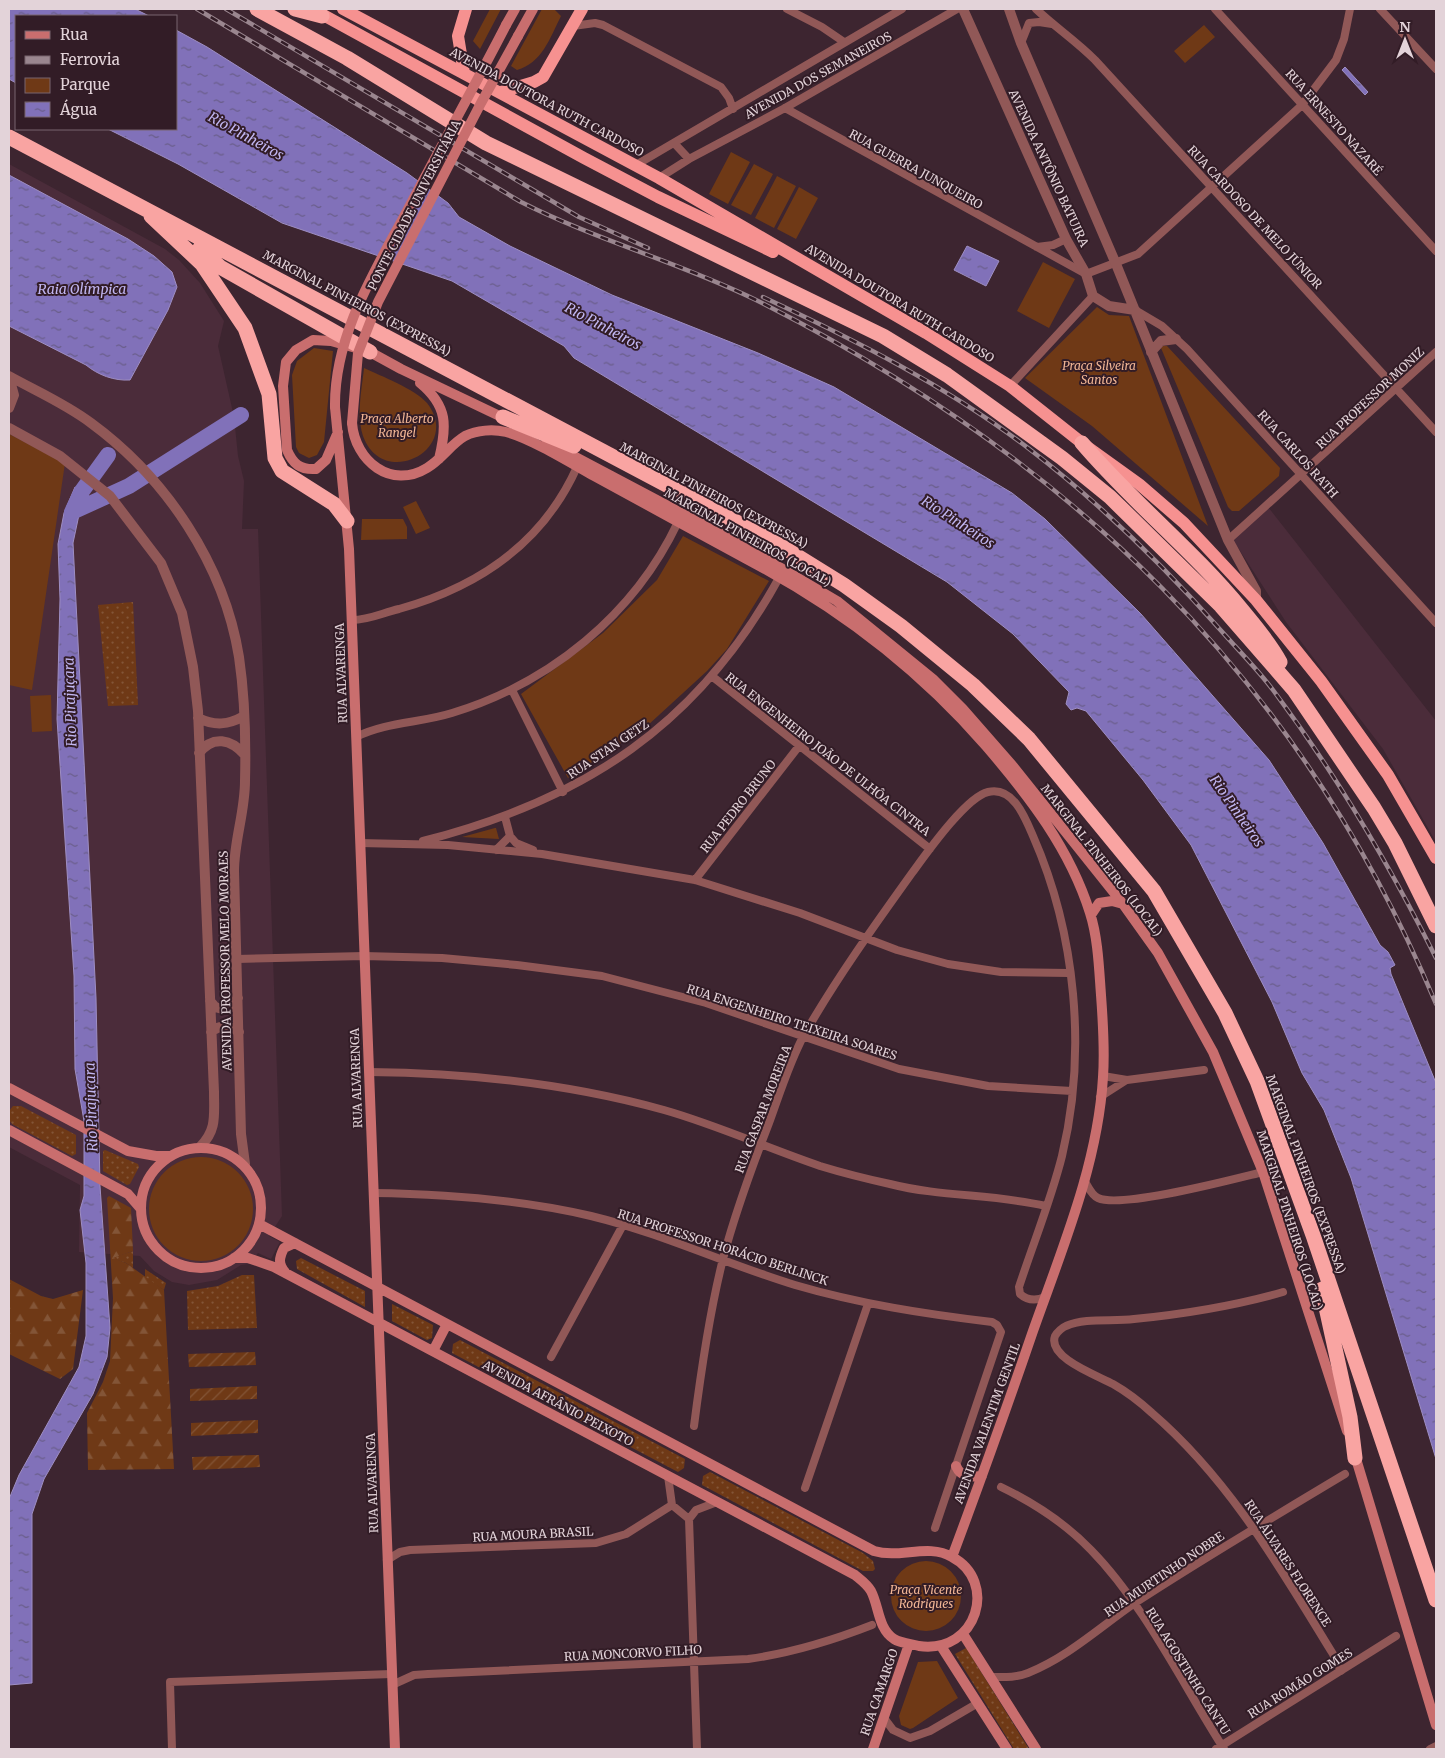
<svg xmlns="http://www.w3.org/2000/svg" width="1445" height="1758" font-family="Merriweather,serif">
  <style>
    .built { fill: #4b2c3a }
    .grass { fill: url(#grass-dots) }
    .forest { fill: url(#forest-firs) }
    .park { fill: #6f3916 }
    .garden { fill: url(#garden-furrows) }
    .water { fill: url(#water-ripples); stroke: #9e8ec3 }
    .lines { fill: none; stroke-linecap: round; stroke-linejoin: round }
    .river { stroke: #8171b9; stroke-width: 16 }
    .minor { stroke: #915857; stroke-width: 8 }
    .tertiary { stroke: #915857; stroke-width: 10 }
    .secondary { stroke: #c96e6e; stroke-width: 10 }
    .trunk { stroke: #f69190; stroke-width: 12 }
    .motorway { stroke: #f9a4a2; stroke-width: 15 }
    .rail-casing { stroke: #9a868f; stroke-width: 4.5 }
    .rail { stroke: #321c26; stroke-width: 2.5; stroke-dasharray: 8; stroke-linecap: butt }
    .secondary-bridge { stroke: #c96e6e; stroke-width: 10 }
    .labels { text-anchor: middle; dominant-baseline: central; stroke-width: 4; stroke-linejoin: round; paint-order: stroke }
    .street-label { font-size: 12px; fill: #e3d3d9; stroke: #321c26 }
    .park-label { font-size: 12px; font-style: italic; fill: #f2b695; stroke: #321c26 }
    .water-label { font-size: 14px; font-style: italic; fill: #c1b6f1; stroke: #321c26 }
  </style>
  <defs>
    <pattern id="grass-dots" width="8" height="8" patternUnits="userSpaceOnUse" patternTransform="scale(1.25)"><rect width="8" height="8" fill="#6f3916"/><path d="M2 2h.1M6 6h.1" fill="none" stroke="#835537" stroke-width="1.8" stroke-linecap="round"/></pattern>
    <pattern id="forest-firs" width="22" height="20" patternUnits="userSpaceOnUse" patternTransform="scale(1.25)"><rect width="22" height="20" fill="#6f3916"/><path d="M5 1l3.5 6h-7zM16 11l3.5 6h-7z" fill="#835537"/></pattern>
    <pattern id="garden-furrows" width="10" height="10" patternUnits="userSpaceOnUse" patternTransform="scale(1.25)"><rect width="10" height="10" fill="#6f3916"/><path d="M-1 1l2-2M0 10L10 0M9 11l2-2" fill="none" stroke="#835537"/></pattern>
    <pattern id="water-ripples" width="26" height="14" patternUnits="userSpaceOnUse" patternTransform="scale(1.25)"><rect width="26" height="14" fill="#8171b9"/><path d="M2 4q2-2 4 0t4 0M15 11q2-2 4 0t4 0" fill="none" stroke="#695d89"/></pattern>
  </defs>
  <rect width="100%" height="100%" fill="#3d2530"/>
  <path class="built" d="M9,164L165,249L179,260L200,283L224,321L218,346L234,417L238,456L244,481L242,529H258L282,1216L269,1236L280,1242L271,1259L258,1253L249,1264L241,1265L217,1280L189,1285L172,1282L154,1271L140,1256L79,1252L80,1185L9,1147Z
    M1268,507L1436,721V842L1383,749L1286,622L1233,540Z"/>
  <path class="grass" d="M133,602L138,705L108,706L98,605Z
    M13,1106H21L76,1135V1154L72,1156L12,1124L9,1120V1111Z
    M105,1150L138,1164L139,1167L130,1184L127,1185L103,1171V1151Z
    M133,1251V1268L126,1263L111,1258Z
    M301,1258L365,1291V1307L297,1269L296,1261Z
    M145,1269L166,1283L164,1290L145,1278Z
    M242,1275H254L257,1328L188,1330L187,1291L218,1286Z
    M392,1304L433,1325L432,1338L427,1340L392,1321Z
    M460,1340L685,1459L684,1468L678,1472L452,1353L453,1344Z
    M710,1472L863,1553L873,1561L875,1569L873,1571H863L702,1485L703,1476Z
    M966,1648L1029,1749H1014L955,1654Z"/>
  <path class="forest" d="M109,1196L131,1208L133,1251L113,1258L126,1263L164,1290L174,1469L88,1470L87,1413L103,1382L110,1361L113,1298L107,1198Z
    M9,1279L41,1296L53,1299L83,1290L73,1369L60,1379L9,1354Z"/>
  <path class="park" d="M490,9H501L480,49L473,41Z
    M542,9H554L561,16C550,38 542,63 517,70L511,66Z
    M1204,25L1215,37L1185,63L1174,51Z
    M731,152L750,162L728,204L709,194Z
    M754,164L773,174L751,215L731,205Z
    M777,176L796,186L774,228L755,218Z
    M799,187L818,198L796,239L777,229Z
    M1043,262L1075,279L1049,328L1017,311Z
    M1097,307L1109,315L1129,316L1208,526L1092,426L1025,378Z
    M1163,346H1167L1280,468L1279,476L1239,511H1232L1228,507L1161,348Z
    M314,348L333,351L324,442L317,455L309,458L299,453L296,447L292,375L297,361Z
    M364,368C381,376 415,389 427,403C463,449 383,491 363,436C356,416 362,388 364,368Z
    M9,434L65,463L32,690L9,685Z
    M416,501L430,528L416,534L403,507Z
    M362,519H403L407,527V539L361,540Z
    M683,536L769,581L727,649L707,671L647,726L568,778L521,694L603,633L657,580Z
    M51,695L52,731L32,732L30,696Z
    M496,828L499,839L462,837L495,828Z
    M149 1209a52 52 0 1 1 104 0a52 52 0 1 1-104 0Z
    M891 1596a35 35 0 1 1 70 0a35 35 0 1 1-70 0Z
    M937,1661L958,1698L913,1728L910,1729L901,1725L899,1716L918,1662Z"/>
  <path class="garden" d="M255,1352L256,1365L189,1367L188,1354Z
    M257,1386V1399L190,1401V1389Z
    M258,1420V1433L191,1436V1423Z
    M259,1455L260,1467L193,1470L192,1457Z"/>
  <path class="water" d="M9,9H135L149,16H16V83L9,79Z
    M176,30L207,47L407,173L448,203L459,217L510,246L612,295L758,353L834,387L1012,493L1045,519L1141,614L1269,760L1323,843L1380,945L1388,952L1395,965L1390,968L1391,974L1436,1083V1459L1351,1178L1324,1110L1302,1073L1272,1002L1191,845L1143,780L1086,711L1077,708L1071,710L1066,704L1069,692L1013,634L947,582L574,358L564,346L452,281L282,223L178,164L108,129H176Z
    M1345,67L1368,92L1365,95L1342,70Z
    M9,175L128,239L154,256L172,272L177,287L168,310L130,380C114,381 98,375 86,365L9,326Z
    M967,246L999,261L986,286L954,270Z
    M75,487L89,496L80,510L73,543L96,998L100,1186L110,1328L107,1357L93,1394L44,1479L32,1514V1683L9,1685V1499L19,1475L79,1367L86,1336V1263L80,1210L84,1196V1121L75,1069L74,976L57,719L60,599L58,544L64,513Z"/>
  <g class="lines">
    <path class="river" d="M73,510L82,491L108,455
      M72,512L129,486L241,415"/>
    <path class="minor" d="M787,9L822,27L844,42
      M1036,9C1055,27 1076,41 1095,60L1436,432
      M1215,9L1436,251
      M1380,9L1436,69
      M573,26L595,23L603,25L721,87L729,98L733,109
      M1021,43L1029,23L1039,22L1052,24
      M785,108L1086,274L1138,254L1302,105L1336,60L1344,39L1350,9
      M675,144L689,159
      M636,165L902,9
      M659,178L689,159L785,108L957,9
      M1037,247L1053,245L1066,239
      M1135,310L1162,326L1187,349L1436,623
      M1010,386L1093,296
      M1228,540L1436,352
      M352,620C369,620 382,613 399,609C478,587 543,543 577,467
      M713,677L930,849
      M512,690L563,792
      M356,737C386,722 420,723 452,713C550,683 634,615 678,522
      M510,836L516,843L533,850
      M423,841C584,800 699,725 780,576
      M360,843L448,845L542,854L695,880L800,913L897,950L948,964L1001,972L1069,973
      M496,850L510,836L505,817
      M695,880L799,746
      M237,959L364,956L442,958L517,965L602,976L706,1003L899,1069L988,1086L1072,1091
      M369,1072C468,1073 567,1083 664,1110C717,1125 767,1148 820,1166C843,1173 867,1179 890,1184C941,1197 995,1194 1046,1206
      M1103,1076L1127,1080L1204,1070
      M1100,1097L1125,1081
      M1084,1180C1088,1186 1091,1195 1098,1198C1122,1209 1234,1179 1263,1172
      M373,1193C446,1194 519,1199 591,1216C661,1233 726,1264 795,1285C860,1304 925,1314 992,1322L997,1325L1001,1332L935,1528
      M1283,1292C1234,1306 1184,1314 1134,1319C1113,1322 1086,1317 1066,1326C1063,1327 1057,1332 1055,1336C1047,1358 1099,1376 1113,1384C1127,1392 1140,1402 1152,1413C1230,1480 1280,1568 1333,1654L1341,1671
      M551,1357L623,1225
      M694,1426C701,1371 709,1314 723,1259C735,1213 752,1167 769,1123C780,1093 789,1063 804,1035C836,979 874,926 912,873C926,854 966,797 988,792C1013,786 1025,817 1033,836C1076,934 1087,1052 1062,1156C1051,1200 1033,1244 1019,1287L1020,1294C1028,1301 1036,1301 1045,1297
      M668,1476L672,1505L689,1519
      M1001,1487C1034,1503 1065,1523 1091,1550C1144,1604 1183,1685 1224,1749
      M805,1488L868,1304
      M387,1560L400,1552L410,1550L596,1543L626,1534L672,1505
      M990,1677C1003,1677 1015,1678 1028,1673C1068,1657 1100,1627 1135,1603C1204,1558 1275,1516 1345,1474
      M392,1685L414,1675L428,1674L748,1659C792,1653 831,1641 872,1625
      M884,1718L893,1730L910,1738L930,1731L978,1703
      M172,1749L170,1682L391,1674
      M697,1749L689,1519L696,1510L717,1502
      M1216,1749L1396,1636
      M1430,1749L1436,1746"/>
    <path class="tertiary" d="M963,9L1066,239L1086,274L1093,296L1109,306L1135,310
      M1009,9L1021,43L1116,264L1228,540L1256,591V600
      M1151,352L1161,341L1176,339
      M9,376C36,391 66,404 91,423C166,478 224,564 239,657C245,698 246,740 245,781C245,812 234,841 234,871L241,1134L245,1164
      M9,377L14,395L9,408
      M9,428L60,456L110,496L161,563L182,613L193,667L198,711L214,1092C214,1116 217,1130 200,1147
      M198,718C215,726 228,725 244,716
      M199,753C213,735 231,739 245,755
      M210,1001L215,1007L226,1010L232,1006L238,998
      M211,1032C220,1024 230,1026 239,1032"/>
    <path class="secondary" d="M506,25L515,9
      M518,36L533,9
      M420,383C448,406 447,426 439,459
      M335,407L349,549L395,1749
      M352,423C355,461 391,490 427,468C442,459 451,444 465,436C477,430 493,429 506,432C530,438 571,463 594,476C647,505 701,534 754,563C842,610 920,670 986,746C1029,796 1070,849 1090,913C1098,938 1099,968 1101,995C1103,1022 1105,1050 1103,1077C1098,1164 1062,1249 1033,1331C1007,1407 980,1482 952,1557
      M338,432L326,460L316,469C300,470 293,464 287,450L283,386L286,362L296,350L313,340L331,341L370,352L401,369L508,420
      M547,442L742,545L837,601L934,680L963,709L1012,765L1123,904L1158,953L1213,1052L1263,1172L1347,1431
      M1091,915L1099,903L1112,901L1123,904
      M9,1088L128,1151L156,1156H169
      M9,1130L128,1194L141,1209
      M141 1208a60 60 0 1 1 120 0a60 60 0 1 1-120 0Z
      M234,1258H248L274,1267L855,1575C861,1580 867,1584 871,1591C879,1606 878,1629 894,1639C900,1643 911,1644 919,1646C978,1654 998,1581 952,1557C928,1543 900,1559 874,1551L259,1224
      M285,1272C278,1264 279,1258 284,1248L295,1243
      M433,1351L447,1324
      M1354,1452L1436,1725
      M956,1466C961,1478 972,1477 982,1476
      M963,1634L1036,1749
      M941,1646L1007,1749
      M873,1749L909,1644"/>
    <path class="trunk" d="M343,9L659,178L926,333L1010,386L1082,443L1139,484L1184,523L1256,600L1321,681L1388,775L1436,858
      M316,11L584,158L658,197L773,252
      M464,73L458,36L466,9
      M501,92L534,82L543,77L582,9"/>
    <path class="motorway" d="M257,9L347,58L486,143L883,336L947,375L1062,458L1110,497L1221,606L1294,690L1374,808L1395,843L1436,926
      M295,9L322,16
      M9,137L778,544L844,585L901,626L973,685L1029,739L1154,891L1225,1013L1257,1081L1314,1238L1436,1600
      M151,216L202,264L245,328L269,394L275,458L282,471L334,504L347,521
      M200,248L220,267L370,352
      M503,417L574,446
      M1082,443C1132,502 1193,550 1242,610C1255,626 1270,643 1280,662
      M1322,1289L1350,1417L1355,1458"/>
    <defs>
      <path id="rail" d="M197,9L521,202C596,240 678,262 754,299C1068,456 1300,677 1436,1004
        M226,9L579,217L648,248
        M763,297C855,340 948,387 1028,448C1100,503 1165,567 1225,635C1241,653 1258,670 1273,690C1336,774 1389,864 1436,958"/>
    </defs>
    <use href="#rail" class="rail-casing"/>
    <use href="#rail" class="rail"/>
    <path class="secondary-bridge" d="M335,407C334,335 375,271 408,209C440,148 474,87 506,25
      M352,423L358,353L378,302L481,103L518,36"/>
  </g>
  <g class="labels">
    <g class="street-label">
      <text transform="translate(818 75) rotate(-29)">AVENIDA DOS SEMANEIROS</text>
      <text transform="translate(547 102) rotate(28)">AVENIDA DOUTORA RUTH CARDOSO</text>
      <text transform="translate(1334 122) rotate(48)">RUA ERNESTO NAZARÉ</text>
      <text transform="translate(1049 168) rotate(65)">AVENIDA ANTÔNIO BATUIRA</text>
      <text transform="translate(916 169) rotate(29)">RUA GUERRA JUNQUEIRO</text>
      <text transform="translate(414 205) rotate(-63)">PONTE CIDADE UNIVERSITÁRIA</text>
      <text transform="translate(1255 217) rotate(47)">RUA CARDOSO DE MELO JÚNIOR</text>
      <text transform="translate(357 303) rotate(28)">MARGINAL PINHEIROS (EXPRESSA)</text>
      <text transform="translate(900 303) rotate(31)">AVENIDA DOUTORA RUTH CARDOSO</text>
      <text transform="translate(1370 398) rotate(-43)">RUA PROFESSOR MONIZ</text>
      <text transform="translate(1298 454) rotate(48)">RUA CARLOS RATH</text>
      <text transform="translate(714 495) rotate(28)">MARGINAL PINHEIROS (EXPRESSA)</text>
      <text transform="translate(748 537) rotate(29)">MARGINAL PINHEIROS (LOCAL)</text>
      <text transform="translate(341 673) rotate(-92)">RUA ALVARENGA</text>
      <text transform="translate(608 749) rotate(-34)">RUA STAN GETZ</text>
      <text transform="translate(828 754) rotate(38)">RUA ENGENHEIRO JOÃO DE ULHÔA CINTRA</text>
      <text transform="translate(738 806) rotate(-52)">RUA PEDRO BRUNO</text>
      <text transform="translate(1102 860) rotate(52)">MARGINAL PINHEIROS (LOCAL)</text>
      <text transform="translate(225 961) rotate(-91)">AVENIDA PROFESSOR MELO MORAES</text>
      <text transform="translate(792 1022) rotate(18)">RUA ENGENHEIRO TEIXEIRA SOARES</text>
      <text transform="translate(356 1078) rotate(-92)">RUA ALVARENGA</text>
      <text transform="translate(763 1109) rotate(-69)">RUA GASPAR MOREIRA</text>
      <text transform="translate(1306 1174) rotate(70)">MARGINAL PINHEIROS (EXPRESSA)</text>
      <text transform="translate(1290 1220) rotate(72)">MARGINAL PINHEIROS (LOCAL)</text>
      <text transform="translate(723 1247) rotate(18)">RUA PROFESSOR HORÁCIO BERLINCK</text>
      <text transform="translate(558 1403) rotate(28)">AVENIDA AFRÂNIO PEIXOTO</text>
      <text transform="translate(987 1423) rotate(-70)">AVENIDA VALENTIM GENTIL</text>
      <text transform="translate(372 1483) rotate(-92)">RUA ALVARENGA</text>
      <text transform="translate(533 1534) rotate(-3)">RUA MOURA BRASIL</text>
      <text transform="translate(1288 1563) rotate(57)">RUA ÁLVARES FLORENCE</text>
      <text transform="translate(1164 1574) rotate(-34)">RUA MURTINHO NOBRE</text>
      <text transform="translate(633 1653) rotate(-3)">RUA MONCORVO FILHO</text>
      <text transform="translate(1188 1671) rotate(58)">RUA AGOSTINHO CANTU</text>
      <text transform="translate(1300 1683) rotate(-32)">RUA ROMÃO GOMES</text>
      <text transform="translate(879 1692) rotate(-71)">RUA CAMARGO</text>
    </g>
    <g class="park-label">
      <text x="1099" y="365">Praça Silveira<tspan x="1099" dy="14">Santos</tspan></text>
      <text x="397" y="418">Praça Alberto<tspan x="397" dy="14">Rangel</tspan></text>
      <text x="926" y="1589">Praça Vicente<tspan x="926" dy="14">Rodrigues</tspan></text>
    </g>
    <g class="water-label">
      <text transform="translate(246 136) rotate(29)">Rio Pinheiros</text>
      <text x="82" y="289">Raia Olímpica</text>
      <text transform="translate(603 326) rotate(28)">Rio Pinheiros</text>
      <text transform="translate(958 522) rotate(33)">Rio Pinheiros</text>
      <text transform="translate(70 702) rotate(-92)">Rio Pirajuçara</text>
      <text transform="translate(1237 811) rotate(55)">Rio Pinheiros</text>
      <text transform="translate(91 1107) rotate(-92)">Rio Pirajuçara</text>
    </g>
  </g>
  <rect width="1445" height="1758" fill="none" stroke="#e3d3d9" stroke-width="20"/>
  <rect x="15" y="15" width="162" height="115" fill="#321c26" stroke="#79656e"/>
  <rect x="25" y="31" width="25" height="8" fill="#c96e6e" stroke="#79656e"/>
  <text x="60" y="40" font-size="15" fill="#e3d3d9">Rua</text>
  <rect x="25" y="56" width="25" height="8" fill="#9a868f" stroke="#79656e"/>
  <text x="60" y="65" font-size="15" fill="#e3d3d9">Ferrovia</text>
  <rect x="25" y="78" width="25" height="15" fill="#6f3916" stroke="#79656e"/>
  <text x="60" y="90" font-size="15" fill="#e3d3d9">Parque</text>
  <rect x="25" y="102" width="25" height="15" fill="url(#water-ripples)" stroke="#79656e"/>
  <text x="60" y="115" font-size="15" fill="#e3d3d9">Água</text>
  <g transform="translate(1405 40)" stroke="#321c26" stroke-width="4" paint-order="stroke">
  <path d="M0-4L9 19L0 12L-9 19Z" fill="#e3d3d9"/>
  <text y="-8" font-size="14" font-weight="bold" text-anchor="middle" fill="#e3d3d9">N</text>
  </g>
</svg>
